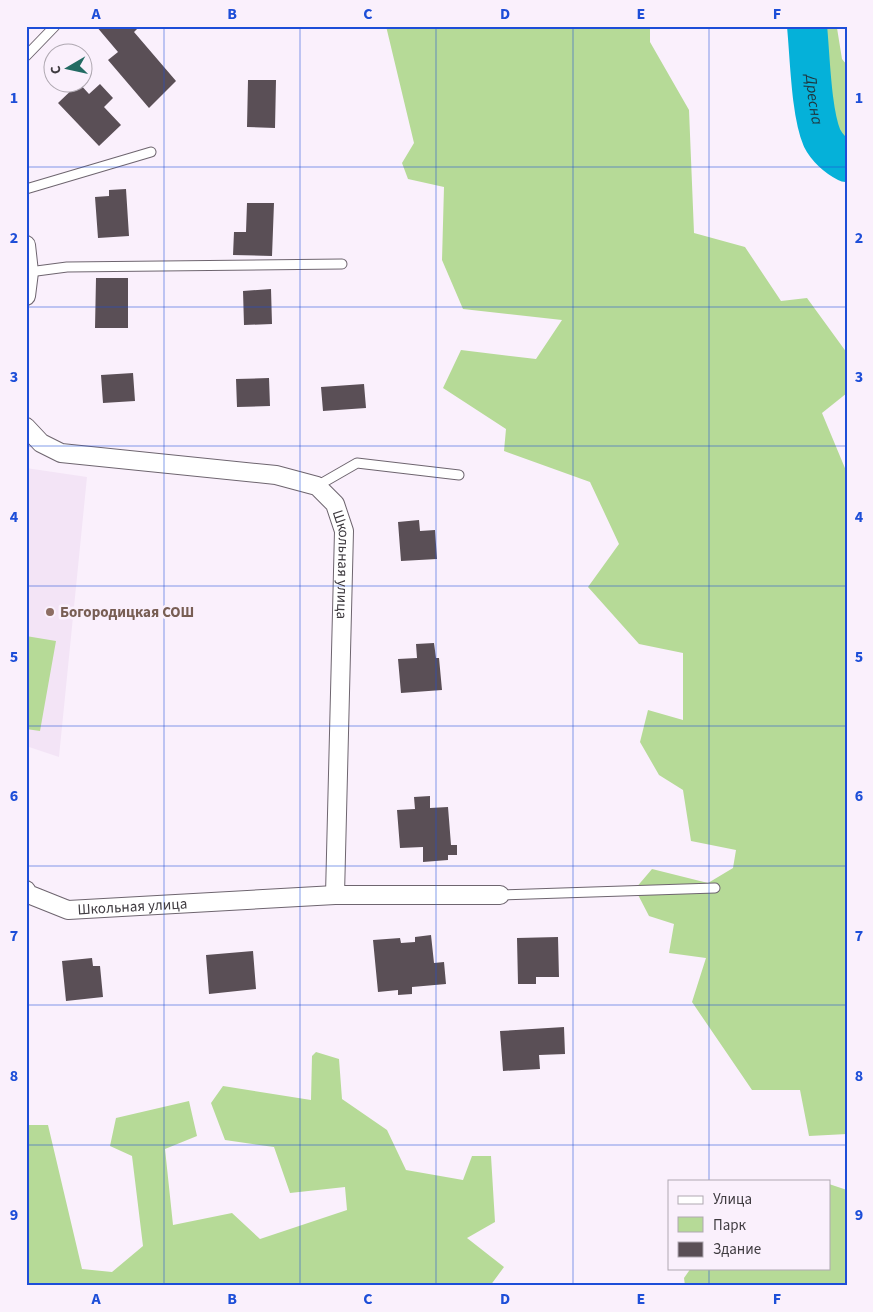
<svg xmlns="http://www.w3.org/2000/svg" width="873" height="1312" font-family="'Source Sans 3',sans-serif">
  <style>
    .built { fill: #f3e4f6 }
    .green { fill: #b6da97 }
    .lines { fill: none; stroke-linecap: round; stroke-linejoin: round }
    .river { stroke: #05b1d9; stroke-width: 40 }
    .building { fill: #5a4f56 }
    .service-casing { stroke: #6e656f; stroke-width: 11 }
    .minor-casing { stroke: #6e656f; stroke-width: 20 }
    .service { stroke: #fff; stroke-width: 9 }
    .minor { stroke: #fff; stroke-width: 18 }
    .grid { fill: none; stroke: #1d4ed8; stroke-width: 1; stroke-opacity: 0.55 }
    .education-dot { fill: #8d6e63; stroke: #faf0fc; stroke-width: 2 }
    .labels { text-anchor: middle; dominant-baseline: central; stroke-width: 5; stroke-linejoin: round; paint-order: stroke }
    .street-label { font-size: 15px; fill: #3f3b40; stroke: #faf0fc }
    .education-label { font-size: 15px; font-weight: bold; fill: #785e54; stroke: #faf0fc; text-anchor: start }
    .water-label { font-size: 16px; font-style: italic; fill: #1f363e; stroke: #faf0fc }
    .neatline { fill: none; stroke: #1d4ed8; stroke-width: 2 }
    .grid-label { font-size: 16px; text-anchor: middle; font-weight: bold; fill: #1d4ed8 }
  </style>
  <rect width="100%" height="100%" fill="#faf0fc"/>
  <path class="built" d="M26,468L87,477L59,757L26,746Z"/>
  <path class="green" d="M386,26H650V42L689,110L694,233L745,247L781,301L807,298L847,353V393L822,413L847,473V1134L809,1136L800,1090H752L692,1002L706,958L669,953L674,924L649,916L635,889L652,869L708,883L733,868L736,850L691,841L683,790L659,775L640,742L648,710L683,720V653L639,644L588,587L619,544L590,482L504,451L506,429L443,388L461,350L536,359L562,320L463,309L442,260L444,187L408,179L402,163L414,143Z
    M810,26L837,28L842,59L847,65V161L837,153L819,104L832,90L800,47Z
    M26,636L56,641L40,731L26,729Z
    M316,1052L339,1059L342,1099L387,1130L406,1170L463,1180L472,1156H491L495,1222L467,1238L504,1267L490,1286H26V1125H48L82,1269L112,1272L143,1246L132,1156L110,1146L116,1118L189,1101L197,1136L165,1149L173,1225L232,1213L260,1239L347,1210L345,1187L290,1193L274,1147L225,1140L211,1103L223,1086L311,1100L312,1056Z
    M829,1184L847,1190V1286H685L684,1278L691,1268H829Z"/>
  <g class="lines">
    <path class="river" id="s1" d="M807,26C810,56 811,112 822,138C827,148 837,157 847,162"/>
  </g>
  <path class="building" d="M96,26H140L134,32L176,81L149,108L108,60L118,52Z
    M248,80H276L275,128L247,127Z
    M79,83L89,94L100,84L113,98L104,107L121,125L99,146L58,103Z
    M126,189L129,236L98,238L95,197L109,196V190Z
    M247,203H274L272,256L233,255L234,232H246Z
    M96,278H128V328H95Z
    M271,289L272,324L244,325L243,291Z
    M133,373L135,401L103,403L101,375Z
    M269,378L270,406L237,407L236,379Z
    M364,384L366,408L323,411L321,387Z
    M419,520L420,531L435,530L437,559L401,561L398,522Z
    M434,643L436,658H439L442,690L401,693L398,659L417,658L416,644Z
    M430,796V808L448,807L451,845H457V855H448V860L423,862V847L400,848L397,810L415,809L414,797Z
    M431,935L434,963L444,962L446,984L412,987V994L398,995V990L378,992L373,940L400,938L401,943L415,942V937Z
    M558,937L559,977H536V984H518L517,938Z
    M253,951L256,989L209,994L206,955Z
    M92,958L93,966H100L103,997L66,1001L62,961Z
    M564,1027L565,1054L539,1055L540,1069L503,1071L500,1031Z"/>
  <g class="lines">
    <defs>
      <path id="service" d="M26,56L55,26
        M26,189L151,152
        M29,272L67,267L342,264
        M317,486L357,463L459,475
        M500,895L715,888"/>
      <g id="minor">
        <path d="M26,245L29,272L26,296"/>
        <path id="s2" d="M26,427L41,443L61,453L276,475L317,486L335,504L344,531L335,895"/>
        <path id="s3" d="M26,890L28,894L68,910L335,895H500"/>
      </g>
    </defs>
    <use href="#service" class="service-casing"/>
    <use href="#minor" class="minor-casing"/>
    <use href="#service" class="service"/>
    <use href="#minor" class="minor"/>
  </g>
  <path class="grid" d="M164,26V1286M300,26V1286M436,26V1286M573,26V1286M709,26V1181M26,167H847M26,307H847M26,446H847M26,586H847M26,726H847M26,866H847M26,1005H847M26,1145H847M709,1268V1286"/>
  <circle class="education-dot" cx="50" cy="612" r="5"/>
  <g class="labels">
    <g class="street-label">
      <text stroke="none"><textPath href="#s2" startOffset="390">Школьная улица</textPath></text>
      <text stroke="none"><textPath href="#s3" startOffset="112">Школьная улица</textPath></text>
    </g>
    <g class="education-label">
      <text x="60" y="612">Богородицкая СОШ</text>
    </g>
    <g class="water-label">
      <text stroke="none"><textPath href="#s1" startOffset="74">Дресна</textPath></text>
    </g>
  </g>
  <rect width="873" height="1312" fill="none" stroke="#faf0fc" stroke-width="55"/>
  <rect x="668" y="1180" width="162" height="90" fill="#faf0fc" stroke="#afa8b1"/>
  <rect x="678" y="1196" width="25" height="8" fill="#ffffff" stroke="#afa8b1"/>
  <text x="713" y="1204" font-size="15" fill="#3f3b40">Улица</text>
  <rect x="678" y="1217" width="25" height="15" fill="#b6da97" stroke="#afa8b1"/>
  <text x="713" y="1230" font-size="15" fill="#3f3b40">Парк</text>
  <rect x="678" y="1242" width="25" height="15" fill="#5a4f56" stroke="#afa8b1"/>
  <text x="713" y="1254" font-size="15" fill="#3f3b40">Здание</text>
  <g transform="translate(68 68) rotate(261)"><circle r="24" fill="#faf0fc" stroke="#afa8b1"/>
  <path d="M0-4L9 19L0 12L-9 19Z" fill="#236b63"/>
  <text y="-8" font-size="14" font-weight="bold" text-anchor="middle" fill="#3f3b40">С</text>
  </g>
  <rect x="28" y="28" width="818" height="1256" class="neatline"/>
  <g class="grid-label">
    <text x="96" y="19">A</text>
    <text x="232" y="19">B</text>
    <text x="368" y="19">C</text>
    <text x="505" y="19">D</text>
    <text x="641" y="19">E</text>
    <text x="777" y="19">F</text>
    <text x="14" y="103">1</text>
    <text x="859" y="103">1</text>
    <text x="14" y="243">2</text>
    <text x="859" y="243">2</text>
    <text x="14" y="382">3</text>
    <text x="859" y="382">3</text>
    <text x="14" y="522">4</text>
    <text x="859" y="522">4</text>
    <text x="14" y="662">5</text>
    <text x="859" y="662">5</text>
    <text x="14" y="801">6</text>
    <text x="859" y="801">6</text>
    <text x="14" y="941">7</text>
    <text x="859" y="941">7</text>
    <text x="14" y="1081">8</text>
    <text x="859" y="1081">8</text>
    <text x="14" y="1220">9</text>
    <text x="859" y="1220">9</text>
    <text x="96" y="1304">A</text>
    <text x="232" y="1304">B</text>
    <text x="368" y="1304">C</text>
    <text x="505" y="1304">D</text>
    <text x="641" y="1304">E</text>
    <text x="777" y="1304">F</text>
  </g>
</svg>
